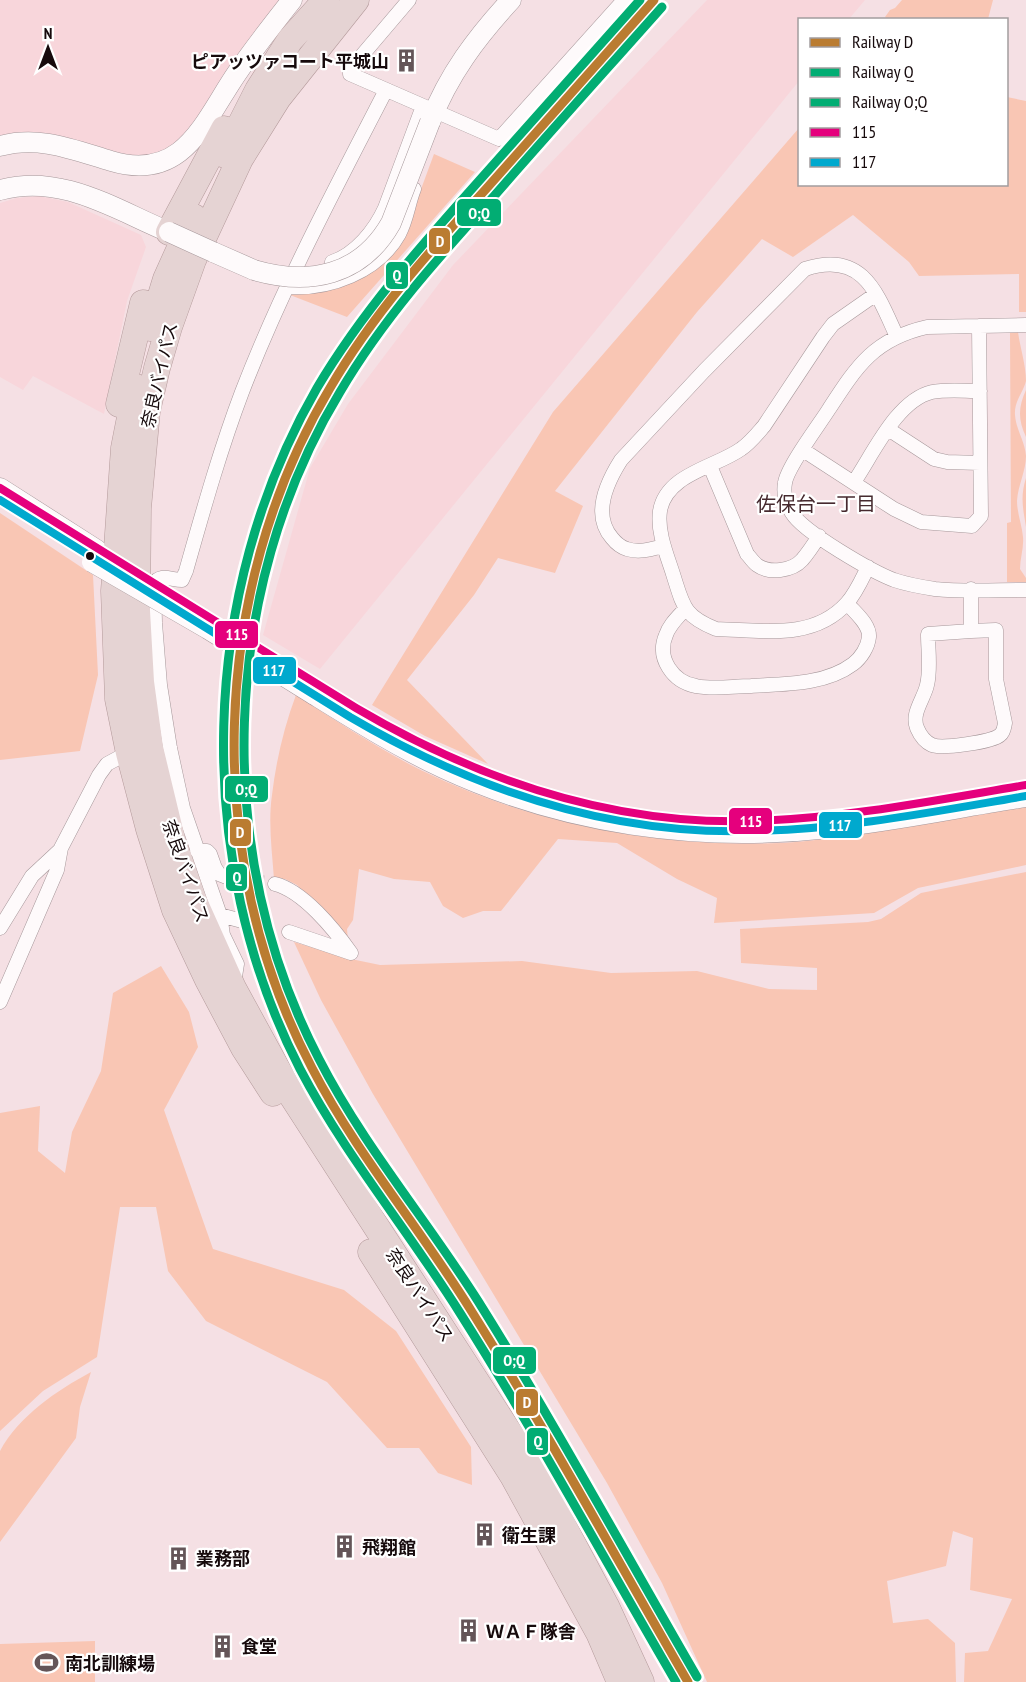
<svg xmlns="http://www.w3.org/2000/svg" width="1026" height="1682" font-family="'PT Sans Narrow','Noto Sans JP',sans-serif">
  <style>
    .built { fill: #f8d6db }
    .green { fill: #f9c6b4 }
    .lines { fill: none; stroke-linecap: round; stroke-linejoin: round }
    .street-tunnel { stroke: #d4c0c4; stroke-width: 14; stroke-dasharray: 14 7; stroke-linecap: butt }
    .street-casing { stroke: #a6979a; stroke-width: 15 }
    .secondary-casing { stroke: #a6979a; stroke-width: 21 }
    .highway-casing { stroke: #b49a9b; stroke-width: 27 }
    .street { stroke: #fefafb; stroke-width: 14 }
    .secondary { stroke: #fefafb; stroke-width: 20 }
    .highway { stroke: #e5d3d3; stroke-width: 26 }
    .secondary-bridge-casing { stroke: #a6979a; stroke-width: 21; stroke-linecap: butt }
    .secondary-bridge { stroke: #fefafb; stroke-width: 20 }
    .bus-1-casing { stroke: #fff; stroke-width: 12 }
    .bus-2-casing { stroke: #fff; stroke-width: 12 }
    .bus-1 { stroke: #e5007d; stroke-width: 8 }
    .bus-2 { stroke: #00a9ce; stroke-width: 8 }
    .rail-1-casing { stroke: #fff; stroke-width: 14 }
    .rail-2-casing { stroke: #fff; stroke-width: 14 }
    .rail-3-casing { stroke: #fff; stroke-width: 14 }
    .rail-1 { stroke: #ba7c31; stroke-width: 9 }
    .rail-2 { stroke: #02ad73; stroke-width: 9 }
    .rail-3 { stroke: #02ad73; stroke-width: 9 }
    .bus-dot { fill: #160a0c; stroke: #fff; stroke-width: 2 }
    .labels { text-anchor: middle; dominant-baseline: central; stroke-width: 4.5; stroke-linejoin: round; paint-order: stroke }
    .poi-label { font-size: 18px; font-weight: bold; fill: #160a0c; stroke: #fff; text-anchor: start }
    .street-label { font-size: 18px; fill: #160a0c; stroke: #fff }
    .neighbourhood-label { font-size: 20px; fill: #462a2f; stroke: #fff }
    .line-badge { stroke: #fff; stroke-width: 2 }
    .badge-label { font-size: 16px; text-anchor: middle; font-weight: bold; fill: #fff }
  </style>
  <rect width="100%" height="100%" fill="#f5e0e4"/>
  <path class="built" d="M0,0H283L178,144L148,157L0,140Z
    M707,0H865L849,19L800,20L799,81L320,669L263,635L310,468L348,404L453,265Z
    M39,196L68,202L141,235L146,247L127,301L104,414L33,376L23,390L0,377V203L17,198Z"/>
  <path class="green" d="M902,0H993L988,19L891,20L885,17L890,10L895,8Z
    M1007,97L1026,101V312H1019V274L919,276L909,262L853,215L793,257L762,239L697,312L555,491L583,506L555,573L498,558L474,595L407,680L488,764L425,736L372,705L553,412L799,128L800,184H1006Z
    M434,154L475,172L347,317L290,295L417,200Z
    M1010,332H1018C1020,347 1026,365 1026,381C1023,393 1014,401 1015,415C1016,430 1025,441 1026,456C1026,471 1018,485 1017,501C1017,513 1022,525 1023,537C1024,548 1020,558 1020,569L1026,578V582H1007V523L1011,522Z
    M1026,390V437C1018,420 1018,407 1026,390Z
    M1026,478V527C1023,508 1020,497 1026,478Z
    M0,513L93,575L98,675L80,751L0,760Z
    M296,695C333,719 370,743 409,764C523,823 655,848 783,843C818,841 852,835 887,829C933,822 980,814 1026,807V865L918,888L874,913L714,923L717,898L677,879L617,843L558,839L501,911H483L463,918L443,906L430,882L394,879L359,869L353,920L347,929L348,940L297,885L285,879H274C272,851 268,822 272,795C276,761 284,727 296,695Z
    M1026,872V1682H964L965,1653L988,1651L1012,1599L970,1590L973,1538L953,1531L946,1566L887,1581L893,1623L928,1619L955,1643L956,1682H707L662,1583L607,1483L373,1094L321,1000L294,942L351,959L380,965L522,961L611,973L697,971L769,989L817,990V968L741,963L740,929L868,922L881,919L921,893Z
    M161,966L189,1012L198,1047L164,1110L213,1249L344,1290L396,1331L471,1447L472,1485L438,1473L419,1448H387L327,1382L206,1321L168,1271L156,1207H120L97,1357L43,1391L0,1431V1113L40,1106L38,1151L65,1173L72,1132L101,1071L113,993Z
    M91,1372L80,1407L76,1438L0,1542V1451C19,1416 56,1391 91,1372Z
    M95,1641V1682H0V1644Z"/>
  <g class="lines">
    <path class="street-tunnel" d="M229,878L275,884"/>
    <defs>
      <path id="street" d="M409,0L358,60L350,70V74L499,139L624,0
        M332,262C356,254 375,230 385,208L423,106
        M287,287C329,290 378,272 399,234C407,219 408,204 414,189
        M1026,325L927,327C874,339 857,366 829,409C819,425 787,467 785,483C783,494 786,504 792,513C803,532 873,572 894,580C906,584 922,587 935,589C964,592 996,590 1026,590
        M888,429L934,459L947,462L980,463
        M803,450L894,509L921,522L972,526L981,516L979,326
        M710,466L747,554C750,557 753,562 757,565C769,574 792,571 802,560C808,553 814,544 819,536
        M854,482C873,454 897,400 932,392C947,389 964,391 980,391
        M664,546C652,549 639,553 627,549C620,547 616,543 612,538C592,515 607,482 621,460L704,371L805,269C863,250 877,293 897,337
        M868,567C862,579 856,593 847,603C813,641 761,630 716,629C683,616 683,605 673,574C667,555 657,532 660,511C666,474 716,467 741,449C750,443 757,434 764,426L823,337L833,324L876,294
        M971,589V631L996,630V679L1005,723C1004,728 1004,732 1000,735C992,742 942,749 932,745C925,742 920,735 917,728C911,713 924,699 927,685C931,669 928,651 928,634L971,631
        M685,609C678,617 669,625 666,635C656,658 673,682 696,686C714,690 733,686 751,686C784,684 825,685 853,664C861,658 868,647 869,637C870,624 854,612 847,603
        M197,851H207L210,854L215,868L219,874L229,878
        M275,884C303,891 334,929 351,953
        M220,915L242,921
        M0,928L32,876L61,849
        M289,932L351,953
        M234,983L237,964L223,935L220,915L183,808L170,748L160,685L155,623L154,584C160,573 171,580 182,580L186,571C203,511 220,450 242,392C282,288 335,189 386,90
        M0,1002L57,870L61,848L99,775L107,764L120,757"/>
      <path id="secondary" d="M430,122C449,74 476,38 511,0
        M0,146C39,135 74,150 111,161C184,183 204,121 237,73C254,48 273,24 292,0
        M0,190C61,173 114,209 169,232
        M213,252L254,270
        M0,488L97,550
        M313,694C355,720 398,747 443,768C563,824 698,843 829,828C895,821 960,807 1026,797"/>
      <path id="highway" d="M356,0L278,98L240,159L193,260L169,327L157,368L147,411L138,508L137,611L141,682L150,748L172,839L193,899L233,988L292,1096L534,1471L606,1606L641,1682
        M225,155L258,90L290,40L326,0
        M169,232L224,129
        M151,328L166,279L194,217
        M136,387L124,448L114,591L118,699L129,753L149,829L175,910L208,980L244,1048L273,1093
        M119,404L143,303
        M371,1252L513,1476L599,1633L620,1682"/>
    </defs>
    <use href="#street" class="street-casing"/>
    <use href="#secondary" class="secondary-casing"/>
    <use href="#highway" class="highway-casing"/>
    <use href="#street" class="street"/>
    <use href="#secondary" class="secondary"/>
    <use href="#highway" class="highway"/>
    <defs>
      <path id="secondary-bridge" d="M169,232L213,252
        M254,270C309,286 361,276 391,223L430,122
        M92,562L208,629L313,694"/>
    </defs>
    <use href="#secondary-bridge" class="secondary-bridge-casing"/>
    <use href="#secondary-bridge" class="secondary-bridge"/>
    <defs>
      <path id="bus-1" d="M0,488L356,708C478,780 613,826 756,821C847,818 937,800 1026,785"/>
      <path id="bus-2" d="M0,500L350,717C474,790 610,836 756,831C847,829 937,811 1026,796"/>
    </defs>
    <use href="#bus-1" class="bus-1-casing"/>
    <use href="#bus-2" class="bus-2-casing"/>
    <use href="#bus-1" class="bus-1"/>
    <use href="#bus-2" class="bus-2"/>
    <defs>
      <path id="rail-1" d="M654,0C598,63 542,126 486,189C429,252 373,314 330,388C209,591 202,860 312,1068C357,1155 421,1229 472,1312C548,1433 616,1558 688,1682"/>
      <path id="rail-2" d="M640,0C586,61 532,121 478,182C420,247 362,312 317,388C199,592 192,859 300,1069C345,1155 408,1230 460,1313C536,1433 604,1559 676,1682"/>
      <path id="rail-3" d="M662,7C606,70 550,132 495,195C438,258 383,319 340,392C220,590 212,854 319,1059C363,1145 426,1219 478,1301C555,1424 624,1551 697,1677"/>
    </defs>
    <use href="#rail-1" class="rail-1-casing"/>
    <use href="#rail-2" class="rail-2-casing"/>
    <use href="#rail-3" class="rail-3-casing"/>
    <use href="#rail-1" class="rail-1"/>
    <use href="#rail-2" class="rail-2"/>
    <use href="#rail-3" class="rail-3"/>
  </g>
  <defs>
    <symbol id="building-bare" viewBox="-9 -9 18 18"><path d="M-4-6H4V6H1V3H-1V6H-4ZM-2.5-4.3h1.7v1.8h-1.7ZM.8-4.3h1.7v1.8H.8ZM-2.5-1h1.7V.8h-1.7ZM.8-1h1.7V.8H.8Z" fill="#645558" stroke="#fff" stroke-width="2.5" paint-order="stroke"/></symbol>
    <symbol id="stadium-bare" viewBox="-9 -9 18 18"><path d="M0-5a6.5 5 0 1 0 0 10a6.5 5 0 1 0 0-10ZM-3.5-1.8h7v3.6h-7Z" fill="#645558" stroke="#fff" stroke-width="2.5" paint-order="stroke"/></symbol>
  </defs>
  <g fill-rule="evenodd">
    <use href="#building-bare" x="390" y="44" width="33" height="33"/>
    <use href="#building-bare" x="468" y="1518" width="33" height="33"/>
    <use href="#building-bare" x="328" y="1530" width="33" height="33"/>
    <use href="#building-bare" x="162" y="1542" width="33" height="33"/>
    <use href="#building-bare" x="452" y="1614" width="33" height="33"/>
    <use href="#building-bare" x="206" y="1630" width="33" height="33"/>
    <use href="#stadium-bare" x="30" y="1646" width="33" height="33"/>
  </g>
  <circle class="bus-dot" cx="90" cy="556" r="5"/>
  <g class="labels">
    <g class="poi-label">
      <text x="389" y="61" text-anchor="end">ピアッツァコート平城山</text>
      <text x="502" y="1535">衛生課</text>
      <text x="362" y="1547">飛翔館</text>
      <text x="196" y="1558">業務部</text>
      <text x="486" y="1631">ＷＡＦ隊舎</text>
      <text x="241" y="1646">食堂</text>
      <text x="65" y="1663">南北訓練場</text>
    </g>
    <g class="street-label">
      <text transform="translate(159 375) rotate(-77)">奈良バイパス</text>
      <text transform="translate(186 871) rotate(71)">奈良バイパス</text>
      <text transform="translate(420 1295) rotate(57)">奈良バイパス</text>
    </g>
    <g class="neighbourhood-label">
      <text x="816" y="504">佐保台一丁目</text>
    </g>
  </g>
  <g class="line-badge">
    <rect x="456" y="198" width="46" height="29" rx="6" fill="#02ad73"/>
    <rect x="428" y="227" width="23" height="28" rx="6" fill="#ba7c31"/>
    <rect x="385" y="261" width="24" height="29" rx="6" fill="#02ad73"/>
    <rect x="214" y="620" width="45" height="29" rx="6" fill="#e5007d"/>
    <rect x="252" y="656" width="45" height="29" rx="6" fill="#00a9ce"/>
    <rect x="224" y="775" width="45" height="28" rx="6" fill="#02ad73"/>
    <rect x="728" y="807" width="45" height="28" rx="6" fill="#e5007d"/>
    <rect x="818" y="811" width="45" height="28" rx="6" fill="#00a9ce"/>
    <rect x="229" y="818" width="23" height="29" rx="6" fill="#ba7c31"/>
    <rect x="225" y="863" width="23" height="29" rx="6" fill="#02ad73"/>
    <rect x="492" y="1346" width="45" height="29" rx="6" fill="#02ad73"/>
    <rect x="515" y="1388" width="24" height="29" rx="6" fill="#ba7c31"/>
    <rect x="526" y="1427" width="23" height="29" rx="6" fill="#02ad73"/>
  </g>
  <g class="badge-label">
    <text x="479" y="219">O;Q</text>
    <text x="440" y="247">D</text>
    <text x="397" y="281">Q</text>
    <text x="237" y="640">115</text>
    <text x="274" y="676">117</text>
    <text x="246" y="795">O;Q</text>
    <text x="751" y="827">115</text>
    <text x="840" y="831">117</text>
    <text x="240" y="838">D</text>
    <text x="237" y="883">Q</text>
    <text x="514" y="1366">O;Q</text>
    <text x="527" y="1408">D</text>
    <text x="538" y="1447">Q</text>
  </g>
  <rect x="798" y="18" width="210" height="168" fill="#ffffff" stroke="#a29d9e" stroke-width="1.5"/>
  <rect x="810" y="38" width="30" height="9" fill="#ba7c31" stroke="#a29d9e" stroke-width="1.5"/>
  <text x="852" y="48" font-size="18" fill="#160a0c">Railway D</text>
  <rect x="810" y="68" width="30" height="9" fill="#02ad73" stroke="#a29d9e" stroke-width="1.5"/>
  <text x="852" y="78" font-size="18" fill="#160a0c">Railway Q</text>
  <rect x="810" y="98" width="30" height="9" fill="#02ad73" stroke="#a29d9e" stroke-width="1.5"/>
  <text x="852" y="108" font-size="18" fill="#160a0c">Railway O;Q</text>
  <rect x="810" y="128" width="30" height="9" fill="#e5007d" stroke="#a29d9e" stroke-width="1.5"/>
  <text x="852" y="138" font-size="18" fill="#160a0c">115</text>
  <rect x="810" y="158" width="30" height="9" fill="#00a9ce" stroke="#a29d9e" stroke-width="1.5"/>
  <text x="852" y="168" font-size="18" fill="#160a0c">117</text>
  <g transform="translate(48 48)" stroke="#ffffff" stroke-width="4.5" paint-order="stroke">
  <path d="M0-4.5L10 22L0 15L-10 22Z" fill="#160a0c"/>
  <text y="-9" font-size="16" font-weight="bold" text-anchor="middle" fill="#160a0c">N</text>
  </g>
</svg>
